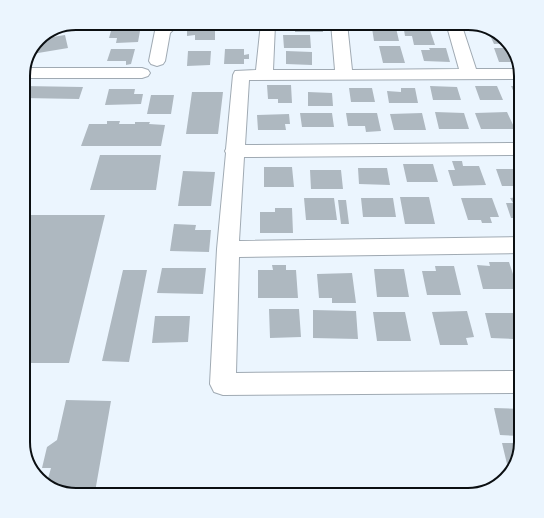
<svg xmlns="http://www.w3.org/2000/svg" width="544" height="518" font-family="Helvetica,sans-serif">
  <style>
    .building { fill: #aeb8c0 }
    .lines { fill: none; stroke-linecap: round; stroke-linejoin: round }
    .minor-casing { stroke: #a0aab3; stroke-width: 2 }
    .minor { fill: #fff; fill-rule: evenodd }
    .rim { fill: none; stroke: #0b0f12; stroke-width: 2 }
  </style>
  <rect width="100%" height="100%" fill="#ebf5fe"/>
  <path class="building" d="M137,23H157L156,26H136Z
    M198,23H220L219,25H198Z
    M228,23H249V27H228Z
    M295,23H322L323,32H295Z
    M372,28H396L399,41H374Z
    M215,29V40H195V35L187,36V30Z
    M404,30H430L435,45H414L412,36H405Z
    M111,31H140L138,42L116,43L117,38H109Z
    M488,31L508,41L509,43L494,44Z
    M65,35L68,48L32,54L40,39Z
    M283,35H310L311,48H284Z
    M379,46H400L405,63H383Z
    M429,48H446L450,62L424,61L421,50H430Z
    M494,48H511L517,62H499Z
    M111,49H135L131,64L126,65V61H107Z
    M225,49H244V55L249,54V59H244V64H224Z
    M188,51H211L210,65L187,66Z
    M286,51L312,52V65L286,64Z
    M267,85H291L292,103H278V99H268Z
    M23,86L83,87L79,99L23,98Z
    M430,86L457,87L461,100H433Z
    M475,86H497L503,100H480Z
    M511,86H521V101H518Z
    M349,88H372L375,102H351Z
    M401,88H415L418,103H389L387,91L401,92Z
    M109,89H135L134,94H143L141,104L105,105Z
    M192,92H223L218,134H186Z
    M308,92L332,93L333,106H308Z
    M151,95H174L171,114H147Z
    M435,112L464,113L469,129H439Z
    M507,112L515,129H481L475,113Z
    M300,113H332L334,127H302Z
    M346,113H377L381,131L366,132L365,126H348Z
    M422,113L426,130H394L390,114Z
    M289,114L290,124H285L286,130H258L257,115Z
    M107,121H120L119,124H135V122H150L149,124L165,125L161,146H81L89,124H107Z
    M100,155H161L156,190H90Z
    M452,161H462L463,166H479L486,185L453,186L448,170H455Z
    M403,164H433L438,182H407Z
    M264,167H292L294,187H264Z
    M358,168H387L390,185L359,184Z
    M496,169H521V191H516L514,186H502Z
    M310,170H341L343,189H311Z
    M183,171L215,172L211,206H178Z
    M400,197H429L435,224H405Z
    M521,197V218H511L506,203H513L510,198Z
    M304,198H334L337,220H306Z
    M361,198H393L396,217H363Z
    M461,198H492L499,217H490L492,223H482L481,220H468Z
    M338,200H346L349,224H341Z
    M275,208H292L293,233H260V212H275Z
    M23,215H105L69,363H23Z
    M174,224L196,225L195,230H211L209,252L170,251Z
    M489,262H509L518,289H483L477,265L490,266Z
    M272,265H286V270H296L298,298H258V270H273Z
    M435,266H454L461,295H427L422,271H436Z
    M162,268H206L203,294L157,293Z
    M374,269H404L409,297H377Z
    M123,270H147L129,362L102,361Z
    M352,273L356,303H332V298H319L317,274Z
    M269,309H299L301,337L270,338Z
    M313,310L356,311L358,339L313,338Z
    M467,311L474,337L466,338L468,345H440L432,312Z
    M373,312H405L411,341H377Z
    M485,313H521V346H514L513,339L491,338Z
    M155,316H190L188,342L152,343Z
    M66,400L111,401L95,492H68L47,482L51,468H42L47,447L57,440Z
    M23,402H30L23,423Z
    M494,408L521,409V436L500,435Z
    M502,443H521L511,464H507Z"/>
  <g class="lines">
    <defs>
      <path id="minor" d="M160,23H176L175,28L170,33L165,61L163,64L157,66L151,64L149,61L155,31Z
        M261,23H273L275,25L273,70H335L331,23H347L352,70L459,69L446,23H461L476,69H519L521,79L249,80L245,145L521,143V155L244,157L239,241L521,237V253L239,257L236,373L521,371V393L223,395L214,392L210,384L217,249L226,153L225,151L226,149L233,75L235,71L256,70Z
        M25,68H142L148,70L150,73L148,76L142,78H23Z"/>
    </defs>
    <use href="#minor" class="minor-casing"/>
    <use href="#minor" class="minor"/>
  </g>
  <path d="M0 0H544V518H0ZM76 30H468A46 46 0 0 1 514 76V442A46 46 0 0 1 468 488H76A46 46 0 0 1 30 442V76A46 46 0 0 1 76 30Z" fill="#ebf5fe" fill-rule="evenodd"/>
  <path class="rim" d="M76 30H468A46 46 0 0 1 514 76V442A46 46 0 0 1 468 488H76A46 46 0 0 1 30 442V76A46 46 0 0 1 76 30Z"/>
</svg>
